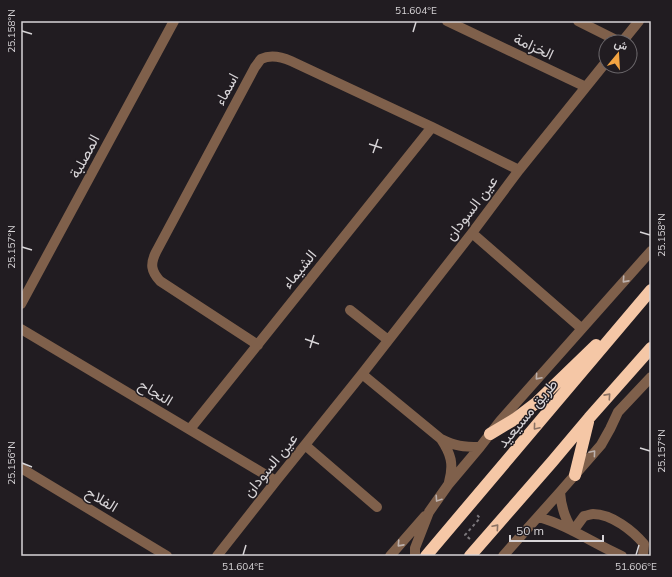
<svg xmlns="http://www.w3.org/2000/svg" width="672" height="577" font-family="Mulish,Vazirmatn,sans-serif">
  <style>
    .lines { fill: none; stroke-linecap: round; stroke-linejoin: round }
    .path { stroke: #7d797d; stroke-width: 2; stroke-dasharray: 3 3; stroke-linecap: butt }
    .minor { stroke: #7f604b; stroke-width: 10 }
    .highway { stroke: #f5c7a6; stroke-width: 12 }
    .oneway { stroke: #bdb1ad }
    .oneway2 { stroke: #8b7264 }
    .ticks { fill: none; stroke: #d7d4d7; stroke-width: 1.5 }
    .labels { text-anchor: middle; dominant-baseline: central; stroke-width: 3; stroke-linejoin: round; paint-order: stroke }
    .street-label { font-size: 15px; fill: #d7d4d7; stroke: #211c21 }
    .neatline { fill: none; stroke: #d7d4d7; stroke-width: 1.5 }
    .ticks-label { font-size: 10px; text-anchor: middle; fill: #d7d4d7 }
  </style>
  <rect width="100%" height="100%" fill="#211c21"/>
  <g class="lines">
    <path class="path" d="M470,539L465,535L480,518L476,514"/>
    <path class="minor" d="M447,21L586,87
      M578,21L620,42
      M622,42L639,21
      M472,233L581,328
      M21,304L174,21
      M350,310L388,340
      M21,329L276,481
      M258,345L160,281C151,271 150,264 156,252L255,67C257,65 259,61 261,59C271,54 282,57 291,61L432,127L519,170
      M362,374L441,439C451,454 454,464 449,482
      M190,429L432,127
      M441,439C455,446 463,447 480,447
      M305,445L377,507
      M21,468L167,556
      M560,492C561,507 565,519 573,531
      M538,517C568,525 594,544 622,556
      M573,531L584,516C587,516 591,514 593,514C612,514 633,531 644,544L643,556
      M217,556L276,481L362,374L472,233L519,170L606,62
      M390,556L425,516
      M415,556V548L429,512L448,485L480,447L500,421L651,251
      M503,556L560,492L601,445L610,429L618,412L651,377"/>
    <path class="highway" d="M490,434L515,419L536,403L596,345
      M575,475L588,422
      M426,556L651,290
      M470,556L552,462L589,418L651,348"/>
  </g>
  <defs><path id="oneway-chevron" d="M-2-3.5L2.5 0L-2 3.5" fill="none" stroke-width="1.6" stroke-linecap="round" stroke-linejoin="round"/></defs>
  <g class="oneway">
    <use href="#oneway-chevron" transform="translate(625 280) rotate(132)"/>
    <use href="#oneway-chevron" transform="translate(538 377) rotate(131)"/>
    <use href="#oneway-chevron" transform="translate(593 453) rotate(-50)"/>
    <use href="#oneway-chevron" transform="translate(438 499) rotate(124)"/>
    <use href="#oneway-chevron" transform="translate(400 544) rotate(132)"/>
  </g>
  <g class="oneway2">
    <use href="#oneway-chevron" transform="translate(608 396) rotate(-48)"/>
    <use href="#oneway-chevron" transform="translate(536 427) rotate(130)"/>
    <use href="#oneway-chevron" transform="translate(496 527) rotate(-49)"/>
  </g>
  <path class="ticks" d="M22,31L32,34M413,32L416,22M369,144L382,148M373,153L378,139M640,232L650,235M22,247L32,250M305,339L319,344M310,348L314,335M640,448L650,451M22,463L32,467M243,555L246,545M636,555L639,545"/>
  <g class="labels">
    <g class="street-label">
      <text transform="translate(534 46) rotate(25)">الخزامة</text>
      <text transform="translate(226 89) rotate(-62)">اسماء</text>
      <text transform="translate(84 156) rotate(-62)">المصلبة</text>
      <text transform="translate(471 208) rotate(-53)">عين السودان</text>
      <text transform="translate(299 269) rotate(-51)">الشيماء</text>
      <text transform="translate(156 392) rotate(31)">النجاح</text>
      <text transform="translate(527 413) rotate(-50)">طريق مسيعيد</text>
      <text transform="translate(270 465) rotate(-51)">عين السودان</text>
      <text transform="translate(102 499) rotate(31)">الفلاح</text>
    </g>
  </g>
  <rect width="672" height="577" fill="none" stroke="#211c21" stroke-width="44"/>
  <g transform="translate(618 54) rotate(18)"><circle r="19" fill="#211c21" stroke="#6a666a"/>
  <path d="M0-3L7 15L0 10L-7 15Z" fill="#f3a442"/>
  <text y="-6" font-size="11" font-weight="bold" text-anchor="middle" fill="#d7d4d7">ش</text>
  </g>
  <path d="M510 535v6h93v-6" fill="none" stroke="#d7d4d7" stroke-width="2"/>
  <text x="516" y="535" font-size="12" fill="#d7d4d7" stroke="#211c21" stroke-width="3" paint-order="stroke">50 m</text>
  <rect x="22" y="22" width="628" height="533" class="neatline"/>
  <g class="ticks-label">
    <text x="416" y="14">51.604°E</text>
    <text transform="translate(11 31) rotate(-90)" y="4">25.158°N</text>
    <text transform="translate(661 235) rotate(-90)" y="4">25.158°N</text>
    <text transform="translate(11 247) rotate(-90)" y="4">25.157°N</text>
    <text transform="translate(661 451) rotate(-90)" y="4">25.157°N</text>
    <text transform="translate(11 463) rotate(-90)" y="4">25.156°N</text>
    <text x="243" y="570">51.604°E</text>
    <text x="636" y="570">51.606°E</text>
  </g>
</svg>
